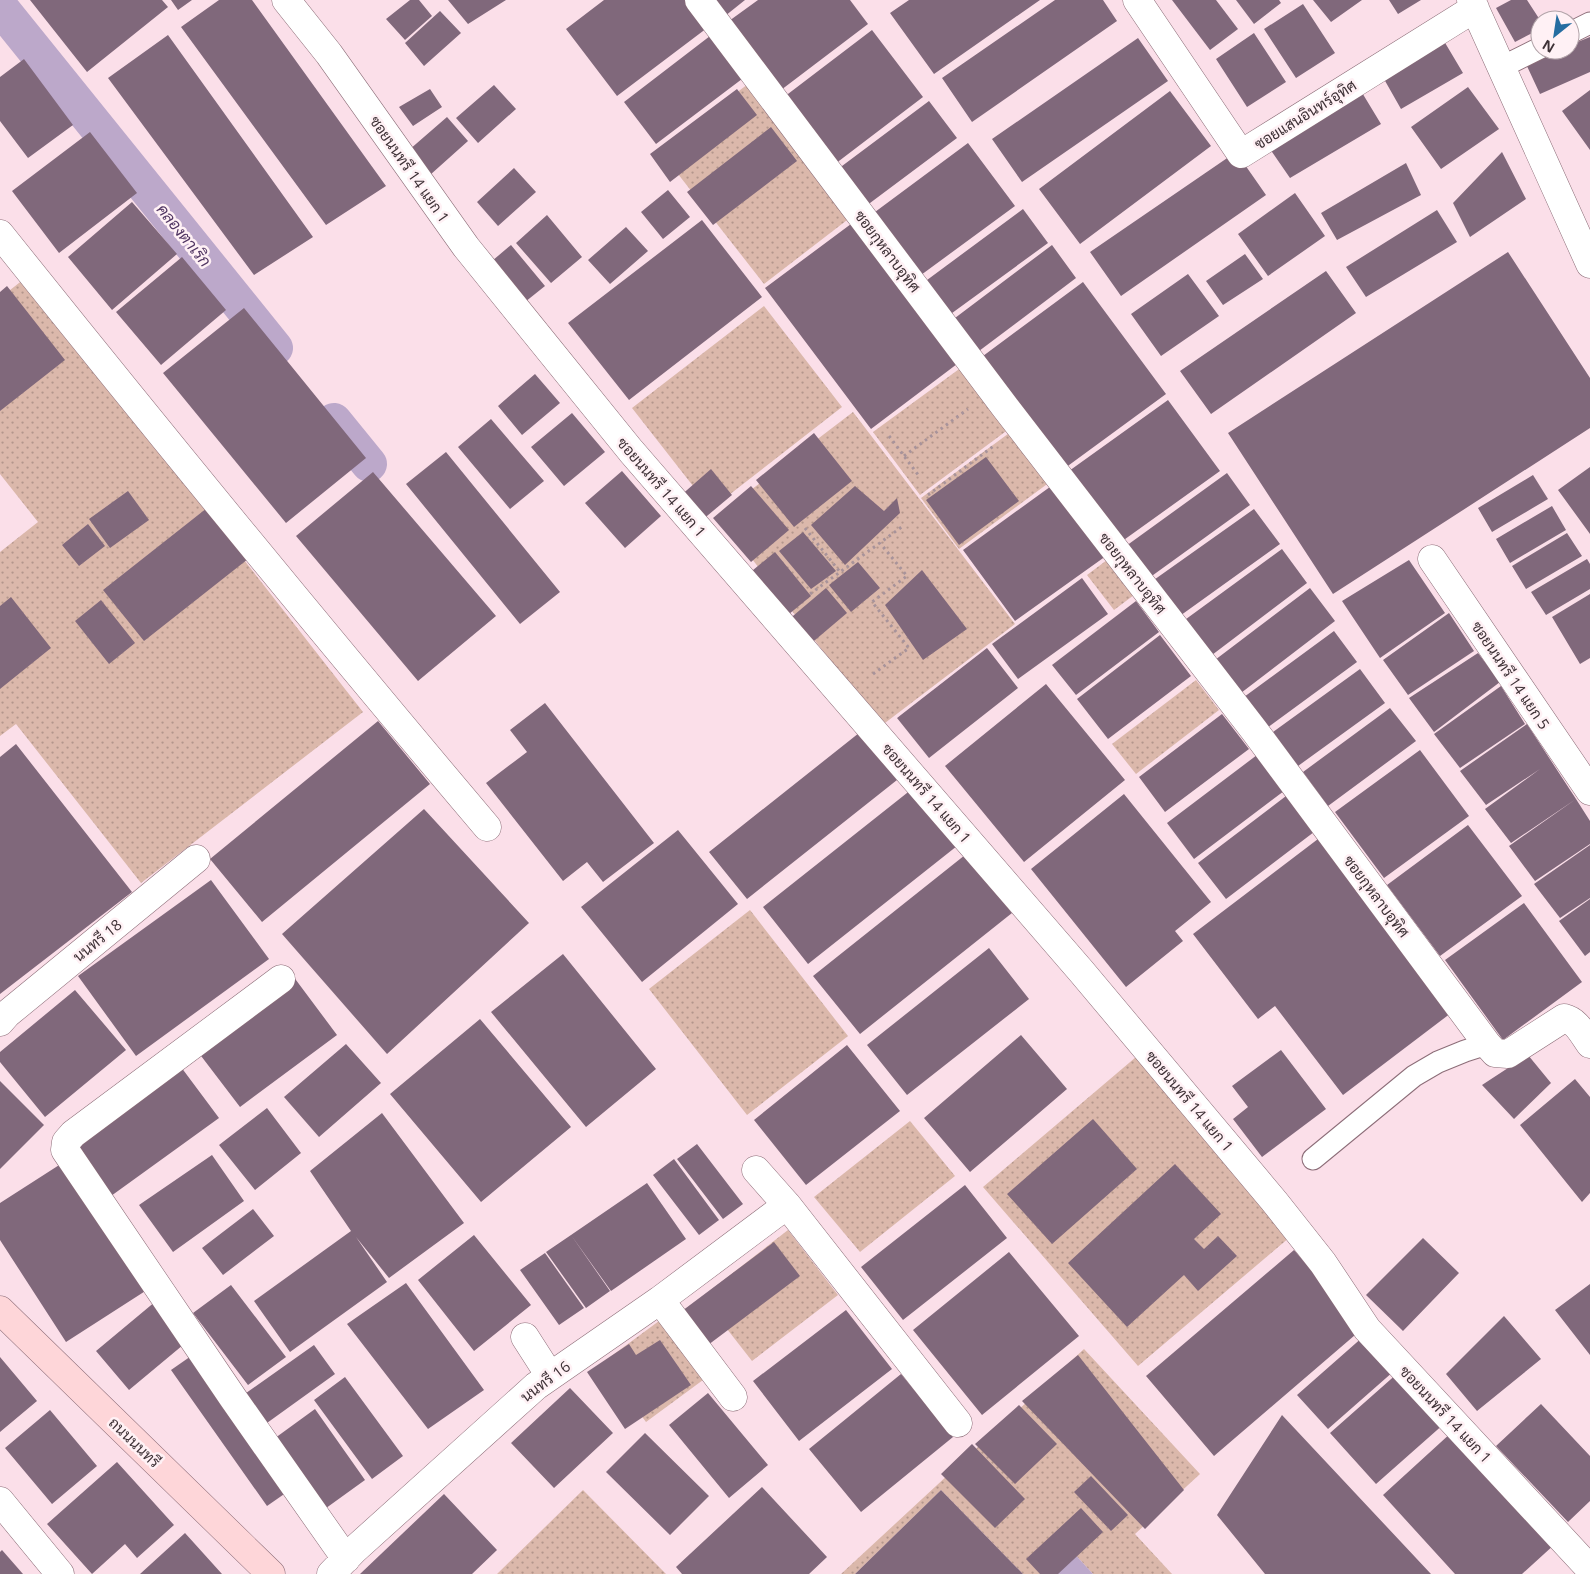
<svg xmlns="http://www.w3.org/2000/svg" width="1590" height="1574" font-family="'Open Sans',Sarabun,sans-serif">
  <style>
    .grass { fill: url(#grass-dots) }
    .water { fill: #bca8ca }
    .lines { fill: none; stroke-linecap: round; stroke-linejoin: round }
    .canal { stroke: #bca8ca; stroke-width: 36 }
    .building { fill: #80687b }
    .lane-casing { stroke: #8c6d78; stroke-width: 23 }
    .street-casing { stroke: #8c6d78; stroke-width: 29 }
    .secondary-casing { stroke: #8c6d78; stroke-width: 29 }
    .path { stroke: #a8939a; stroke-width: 3; stroke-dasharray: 2.5 4; stroke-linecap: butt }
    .lane { stroke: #fff; stroke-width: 21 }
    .street { stroke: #fff; stroke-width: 28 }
    .secondary { stroke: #fed6d9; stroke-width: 28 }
    .labels { text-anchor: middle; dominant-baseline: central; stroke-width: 5; stroke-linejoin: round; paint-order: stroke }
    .street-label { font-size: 15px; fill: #3e3136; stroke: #fff1f5 }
    .water-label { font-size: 16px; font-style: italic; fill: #503562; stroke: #fff1f5 }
  </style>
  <defs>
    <pattern id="grass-dots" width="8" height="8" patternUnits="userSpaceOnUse" patternTransform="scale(1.25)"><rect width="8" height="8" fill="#dbb8ab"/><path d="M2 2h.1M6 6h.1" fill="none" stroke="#b3968c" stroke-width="1.8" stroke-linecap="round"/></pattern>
  </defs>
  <rect width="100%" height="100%" fill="#fbdfe9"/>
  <path class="grass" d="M748,84L851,217L764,284L660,151Z
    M24,279L363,712L141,883L16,724L0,736V552L38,522L0,474V298Z
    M764,306L842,407L711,509L632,408Z
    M966,364L1013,426L920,495L873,432Z
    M853,412L1015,624L881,726L718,515Z
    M1016,428L1054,479L959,549L921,498Z
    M1107,560L1134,595L1114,610L1087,575Z
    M1196,680L1219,710L1136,774L1112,744Z
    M750,910L848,1036L747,1115L649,989Z
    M1136,1057L1290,1237L1138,1366L983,1187Z
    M910,1121L955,1176L860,1252L814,1197Z
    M788,1230L838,1295L752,1361L702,1297Z
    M659,1321L703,1380L646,1422L602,1363Z
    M1084,1349L1200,1474L1135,1534L1172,1574H1093L1071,1550L1055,1574H1023L941,1490L855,1574H841Z
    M583,1490L666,1574H497Z"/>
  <path class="water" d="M1071,1550L1093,1574H1055Z"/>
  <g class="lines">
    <path class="canal" d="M0,7L275,348
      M334,421L369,464"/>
  </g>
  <path class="building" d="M30,0H162L168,7L87,72Z
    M171,0H192L178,10Z
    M219,0H252L386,186L326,225L181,27Z
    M410,0H419L432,16L405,40L386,19Z
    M448,0H506L468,24Z
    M604,0H685L707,28L617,96L566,29Z
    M713,0H745L725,16Z
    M758,0H850L868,24L781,90L729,21Z
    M909,0H1040L934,74L890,13Z
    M1055,0H1103L1117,21L972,122L942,78Z
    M1172,0H1216L1238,29L1210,50Z
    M1236,0H1279L1281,3L1254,24Z
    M1313,0H1362L1331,22Z
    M1389,0H1421L1398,14Z
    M1511,0H1527L1540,20V29L1515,42L1496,8Z
    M1303,4L1335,53L1296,78L1264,29Z
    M440,11L461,33L424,66L405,43Z
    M872,30L923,97L835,164L784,97Z
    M1254,33L1286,82L1247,107L1216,59Z
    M168,35L313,237L254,275L108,78Z
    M710,36L742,79L656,144L624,102Z
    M1441,36L1463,73L1401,109L1380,72Z
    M1590,37V72L1540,94L1526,64L1559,50H1570V45Z
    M1138,38L1168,81L1022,182L992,139Z
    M24,59L73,125L28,158L0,121V77Z
    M494,85L516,109L478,143L456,118Z
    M1468,87L1499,129L1441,169L1411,127Z
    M430,89L442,107L413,126L399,107Z
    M737,89L757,115L670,182L650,154Z
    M1590,90V150L1562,111Z
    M1170,91L1211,146L1080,244L1039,189Z
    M1361,91L1381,124L1290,178L1270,149Z
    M929,101L957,138L866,206L838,169Z
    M447,117L468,141L430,175L409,150Z
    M771,127L797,161L713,225L687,192Z
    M90,132L137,193L59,253L12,191Z
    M968,143L1015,206L921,275L875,212Z
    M1236,152L1266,195L1121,296L1090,252Z
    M1502,152L1526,199L1470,237L1453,203Z
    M1406,163L1421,195L1337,240L1321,213Z
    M514,168L536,192L498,226L477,202Z
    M668,190L690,217L663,239L641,212Z
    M1295,193L1325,236L1268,276L1238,234Z
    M132,202L177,254L112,310L68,257Z
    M1023,209L1048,243L948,316L923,283Z
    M1437,210L1457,242L1366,297L1346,267Z
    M547,215L582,257L551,283L516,243Z
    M702,220L762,297L629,400L568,323Z
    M855,221L961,361L871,429L765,288Z
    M626,227L648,251L610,284L588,260Z
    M511,245L545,286L520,306L486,266Z
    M1052,245L1076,278L979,351L955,318Z
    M1508,252L1590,378V428L1333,594L1228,433Z
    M1245,254L1263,279L1223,305L1206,281Z
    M182,257L226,310L161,365L116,312Z
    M1326,271L1356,313L1211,414L1180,371Z
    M1188,274L1219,316L1161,356L1131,314Z
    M1083,282L1166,394L1065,468L983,356Z
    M7,286L65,360L0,411V292Z
    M244,308L366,458L286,523L163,373Z
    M535,374L560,403L522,435L498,406Z
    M1168,400L1220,471L1121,542L1069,471Z
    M572,413L605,452L564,486L531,447Z
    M491,419L544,481L510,509L458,447Z
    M814,433L852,481L794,527L756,480Z
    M446,452L560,592L520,624L406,484Z
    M986,457L1019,501L959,545L926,500Z
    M1590,467V534L1558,490Z
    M711,469L732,495L701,521L679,497Z
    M622,471L661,516L625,548L585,503Z
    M373,472L496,616L418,681L296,536Z
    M1227,473L1250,505L1149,578L1126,546Z
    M1533,475L1548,499L1492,532L1478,508Z
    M1054,484L1106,556L1015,621L963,550Z
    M751,486L789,530L751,562L713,518Z
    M855,486L884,511L897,498L900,513L845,565L811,525Z
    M128,491L149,520L110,548L89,519Z
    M1552,506L1566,530L1510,563L1496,539Z
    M207,508L248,559L144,641L103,590Z
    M1254,509L1280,544L1177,618L1151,582Z
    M88,524L105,546L79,566L62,545Z
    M803,532L836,571L811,589L779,551Z
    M1567,533L1582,556L1526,589L1512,566Z
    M1282,549L1307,583L1208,658L1182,622Z
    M775,552L811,596L783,619L747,575Z
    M1587,559L1590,564V589L1546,615L1531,592Z
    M1409,560L1445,613L1380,658L1342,601Z
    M858,562L880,588L851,612L829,585Z
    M922,570L967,629L923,660L885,605Z
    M1082,578L1108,614L1018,679L992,644Z
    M826,588L847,613L808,646L787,621Z
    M1310,588L1335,621L1237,696L1211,663Z
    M1590,594V658L1580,664L1552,617Z
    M11,597L51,648L0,689V606Z
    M101,600L135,643L109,664L75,621Z
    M1136,601L1159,632L1076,695L1052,665Z
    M1449,613L1474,651L1408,695L1383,660Z
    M1334,631L1357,662L1267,728L1244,697Z
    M1160,635L1191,676L1108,739L1077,699Z
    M987,648L1018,688L929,758L897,718Z
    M1478,653L1500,682L1434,732L1409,698Z
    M1360,669L1385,703L1298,766L1273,732Z
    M1046,684L1125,780L1024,862L945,766Z
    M1501,686L1525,724L1460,768L1434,734Z
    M545,703L654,843L603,882L587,862L563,881L486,783L527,752L510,730Z
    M1390,708L1416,741L1328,806L1303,772Z
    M1222,714L1249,749L1165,812L1139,777Z
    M378,721L430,784L262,922L210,859Z
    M1527,724L1576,799L1511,843L1485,809L1540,769L1486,805L1460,771Z
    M859,733L897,780L747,899L709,852Z
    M16,744L132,892L0,994V757Z
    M1420,750L1469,816L1384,878L1335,812Z
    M1257,755L1284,791L1194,859L1167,823Z
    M912,789L957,846L808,964L763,907Z
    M1124,794L1211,902L1175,931L1183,941L1126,987L1031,869Z
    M1286,796L1314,832L1226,899L1198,863Z
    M1576,799L1590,821V844L1535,881L1509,846Z
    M424,809L529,923L387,1054L282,934Z
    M1468,825L1522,896L1440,956L1387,885Z
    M678,830L738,904L642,982L581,907Z
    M1318,839L1451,1013L1343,1095L1275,1006L1258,1019L1193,934Z
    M1590,845V898L1560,918L1534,884Z
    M965,855L1012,913L860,1034L813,976Z
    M211,880L269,959L136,1056L78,976Z
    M1590,899V952L1585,956L1559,921Z
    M1524,903L1582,982L1503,1040L1445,960Z
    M989,948L1029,999L907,1095L867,1045Z
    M563,954L656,1069L586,1127L491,1012Z
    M293,976L337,1035L240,1107L195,1048Z
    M75,990L126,1050L45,1117L0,1062V1052Z
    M480,1019L571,1127L481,1202L390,1094Z
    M1021,1035L1067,1089L970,1172L924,1118Z
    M346,1044L381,1083L319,1137L284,1097Z
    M847,1045L900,1111L806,1185L754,1120Z
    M1281,1050L1326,1109L1262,1157L1233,1119L1248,1107L1232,1086Z
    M1528,1055L1551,1083L1514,1119L1482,1085Z
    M181,1067L219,1118L111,1196L74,1144Z
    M1575,1079L1590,1097V1193L1582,1202L1520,1125Z
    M0,1081L44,1125L0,1169Z
    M267,1108L301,1153L255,1190L219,1145Z
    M382,1113L464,1223L389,1278L356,1237L387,1282L290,1352L254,1301L351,1231L310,1171Z
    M1093,1119L1137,1169L1052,1244L1007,1194Z
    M697,1144L743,1204L723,1219L677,1159Z
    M212,1155L244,1201L173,1252L139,1205Z
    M674,1159L719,1220L699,1235L653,1175Z
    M67,1160L150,1288L66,1342L0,1240V1203Z
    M1175,1164L1221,1214L1194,1239L1204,1249L1218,1236L1237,1256L1198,1291L1184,1275L1127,1327L1068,1263Z
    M647,1183L686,1239L611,1291L571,1235Z
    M965,1185L1007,1238L903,1320L861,1267Z
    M253,1209L274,1236L223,1275L202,1248Z
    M474,1235L531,1305L474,1351L418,1280Z
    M571,1235L610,1291L586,1308L546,1252Z
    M1423,1238L1459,1273L1403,1331L1366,1295Z
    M774,1242L800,1276L708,1345L682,1311Z
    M1294,1250L1362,1329L1214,1456L1146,1376Z
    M1009,1252L1079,1336L982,1415L913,1330Z
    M545,1253L584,1308L559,1325L520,1270Z
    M406,1283L484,1390L428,1429L347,1324Z
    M1590,1284V1355L1555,1310Z
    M231,1285L286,1357L248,1385L193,1313Z
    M156,1301L189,1340L129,1390L96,1351Z
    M846,1310L892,1369L799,1441L753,1381Z
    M1504,1316L1541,1359L1477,1411L1446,1374Z
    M1364,1336L1394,1371L1328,1429L1297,1395Z
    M660,1340L691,1385L625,1429L587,1372L629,1344L636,1355Z
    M314,1345L335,1374L260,1428L239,1398Z
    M194,1354L290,1490L267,1506L171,1370Z
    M1078,1355L1184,1490L1145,1529L1022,1401Z
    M0,1357L37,1401L0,1432Z
    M1399,1372L1445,1423L1376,1484L1330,1433Z
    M901,1374L953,1437L861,1512L809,1449Z
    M345,1377L403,1456L372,1479L314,1400Z
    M570,1388L613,1433L554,1488L511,1443Z
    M708,1393L768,1465L729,1498L669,1425Z
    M1541,1404L1590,1456V1501L1568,1522L1496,1446Z
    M1019,1405L1057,1444L1015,1484L975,1444Z
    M315,1409L365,1480L322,1511L271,1441Z
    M50,1410L97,1466L52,1504L5,1448Z
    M1282,1415L1431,1574H1265L1217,1515Z
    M1452,1432L1555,1544L1522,1574H1455L1383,1495Z
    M645,1433L709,1496L670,1535L606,1472Z
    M972,1444L1025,1499L995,1528L941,1474Z
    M117,1462L174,1525L137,1558L125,1544L92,1574L47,1524Z
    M1091,1476L1128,1515L1111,1531L1074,1492Z
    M762,1487L827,1557L809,1574H682L676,1567Z
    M941,1490L1023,1574H855Z
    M444,1494L497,1550L472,1574H360Z
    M1081,1508L1103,1532L1058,1574H1040L1026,1559Z
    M185,1533L222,1574H140Z
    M2,1550L23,1574H0V1552Z"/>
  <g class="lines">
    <defs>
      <path id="lane" d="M1570,33L1590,23
        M1502,67L1540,48
        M1313,1159L1414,1076L1438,1062L1465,1051L1487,1044"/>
      <path id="street" d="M286,0L329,54L466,247L631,451L1081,971L1274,1201L1323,1263L1367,1329L1590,1569
        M699,0L1005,407L1254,730L1487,1044L1495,1053L1508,1054L1564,1018C1577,1021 1582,1033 1590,1044
        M1137,0L1241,154L1475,8
        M1471,0L1590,264
        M0,234C160,434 322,632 487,827
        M1432,559L1590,791
        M281,979L73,1134L66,1142L65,1150L233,1398L346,1559
        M0,1022L7,1014L196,859
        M787,1205L958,1423
        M660,1300L733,1397
        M525,1337L550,1376
        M0,1501L60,1574
        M331,1574L354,1550L536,1386L660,1300L787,1205L756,1170"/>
      <path id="secondary" d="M0,1310L271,1574"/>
    </defs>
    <use href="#lane" class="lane-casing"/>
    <use href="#street" class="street-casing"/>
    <use href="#secondary" class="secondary-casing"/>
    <path class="path" d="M889,436L919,476
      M904,456L968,409
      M928,495L995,445
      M805,528L840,572
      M810,594L903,526
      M873,674L909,648L872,602L907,576L880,543"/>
    <use href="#lane" class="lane"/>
    <use href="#street" class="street"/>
    <use href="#secondary" class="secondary"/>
  </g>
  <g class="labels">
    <g class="street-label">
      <text transform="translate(1305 114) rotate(-32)">ซอยแสนอินทร์อุทิศ</text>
      <text transform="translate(410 169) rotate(55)">ซอยนนทรี 14 แยก 1</text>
      <text transform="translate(888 251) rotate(53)">ซอยกุหลาบอุทิศ</text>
      <text transform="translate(662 487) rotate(49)">ซอยนนทรี 14 แยก 1</text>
      <text transform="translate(1133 573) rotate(52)">ซอยกุหลาบอุทิศ</text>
      <text transform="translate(1511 675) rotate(56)">ซอยนนทรี 14 แยก 5</text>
      <text transform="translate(927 793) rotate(49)">ซอยนนทรี 14 แยก 1</text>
      <text transform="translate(1377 896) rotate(53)">ซอยกุหลาบอุทิศ</text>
      <text transform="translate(97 940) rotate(-39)">นนทรี 18</text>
      <text transform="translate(1190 1101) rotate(50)">ซอยนนทรี 14 แยก 1</text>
      <text transform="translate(545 1381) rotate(-37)">นนทรี 16</text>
      <text transform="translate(1446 1414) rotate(47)">ซอยนนทรี 14 แยก 1</text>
      <text transform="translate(135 1442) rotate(44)">ถนนนนทรี</text>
    </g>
    <g class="water-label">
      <text transform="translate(184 235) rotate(51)">คลองตาเริก</text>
    </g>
  </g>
  <g transform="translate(1555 35) rotate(210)"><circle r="24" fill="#fff1f5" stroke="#b2a4a9"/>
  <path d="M0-4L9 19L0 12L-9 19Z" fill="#256da1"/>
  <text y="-8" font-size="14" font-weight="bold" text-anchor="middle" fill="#3e3136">N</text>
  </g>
</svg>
